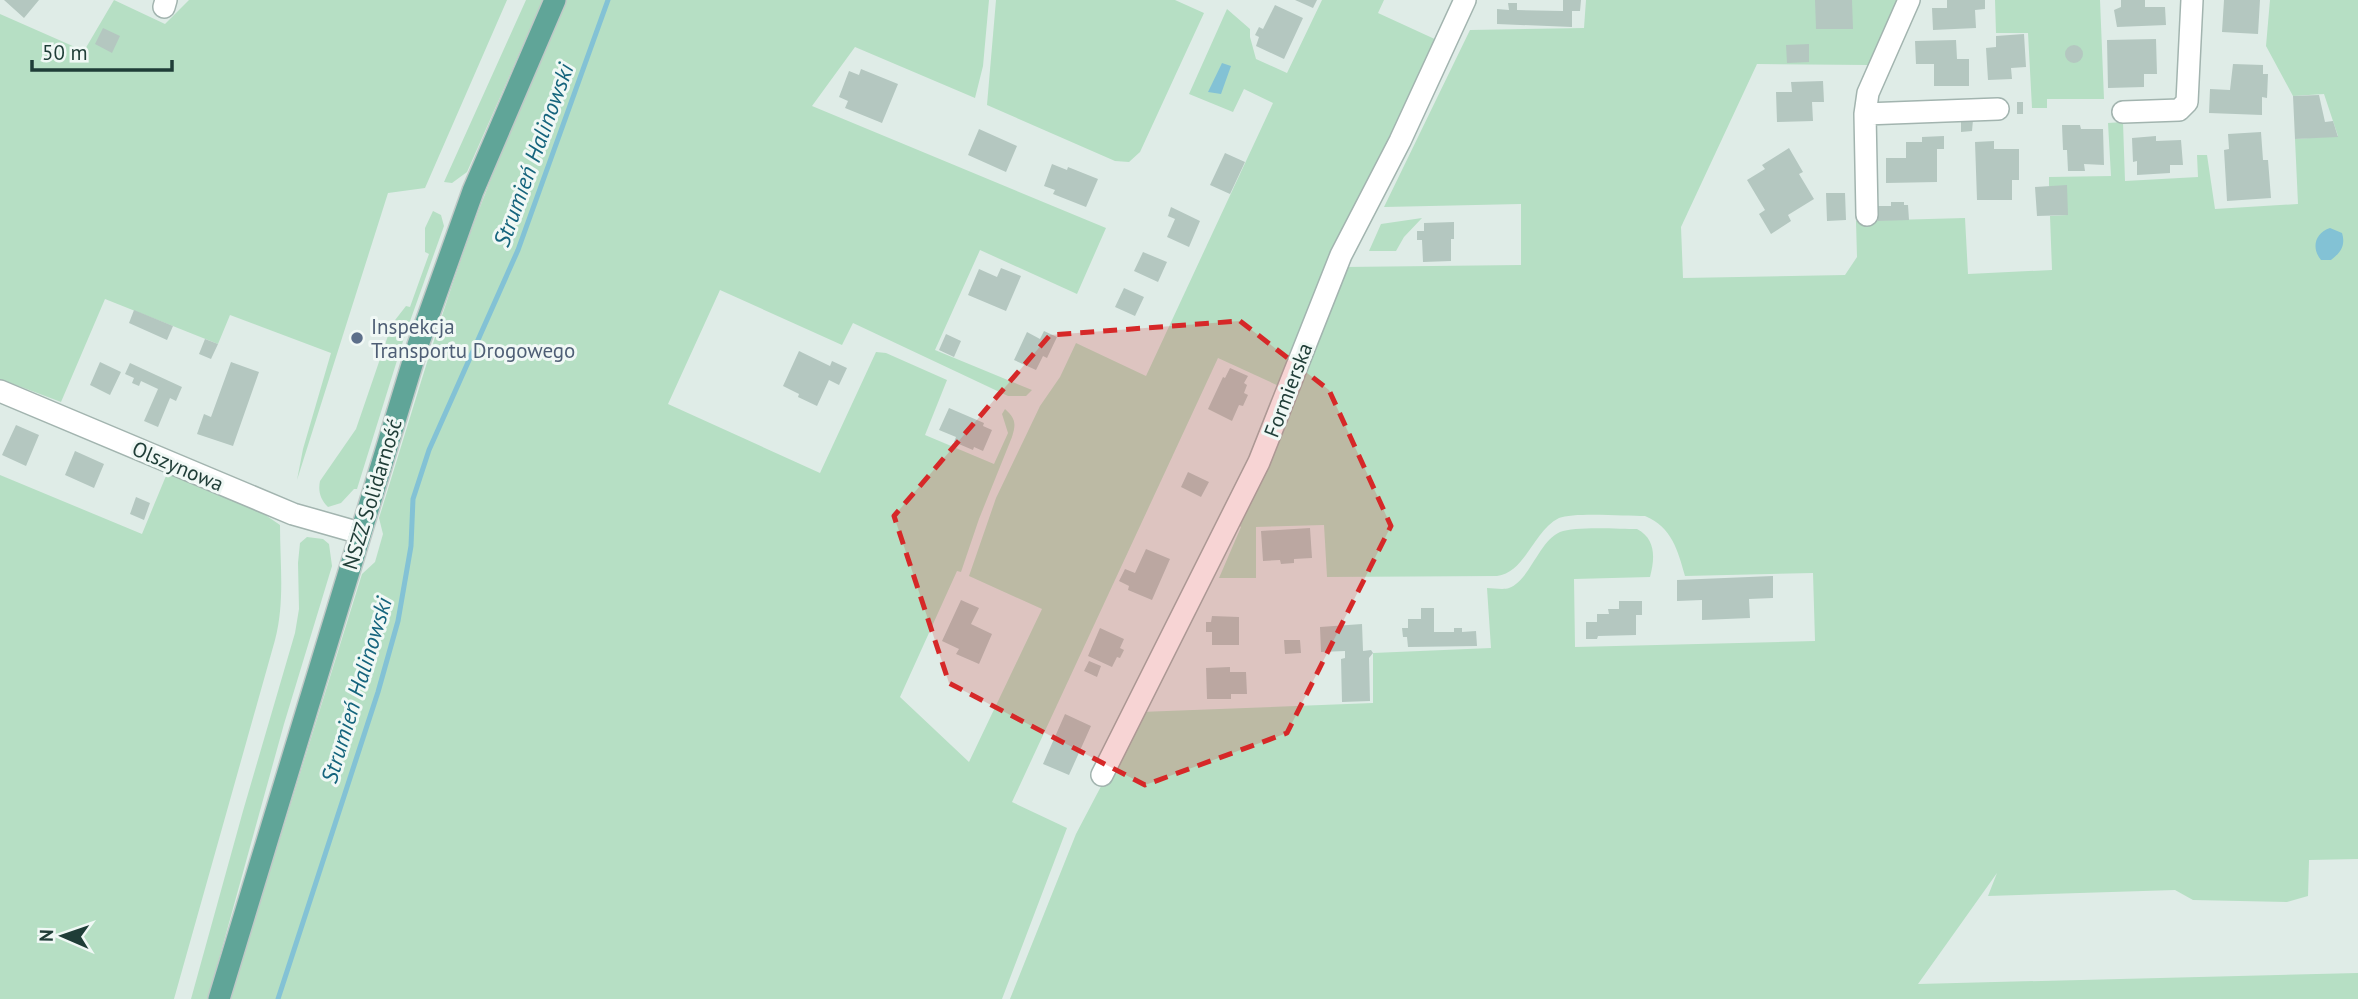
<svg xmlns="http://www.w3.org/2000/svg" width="2358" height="999" font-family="'PT Sans',sans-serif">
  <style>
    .green { fill: #b6dfc4 }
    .water { fill: #83c2d5 }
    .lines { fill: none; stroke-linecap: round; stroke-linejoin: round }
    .stream { stroke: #83c2d5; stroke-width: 5 }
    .building { fill: #b4c7c0 }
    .minor-casing { stroke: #a2b4af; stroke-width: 24 }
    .major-casing { stroke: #c0c9c7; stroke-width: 24 }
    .minor { stroke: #fff; stroke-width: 21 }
    .major { stroke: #60a598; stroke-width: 21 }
    .marked { fill: #d62828; fill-opacity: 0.2; stroke: #d62828; stroke-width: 5; stroke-dasharray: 14 9; stroke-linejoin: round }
    .service-dot { fill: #5c6f8a; stroke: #f0f8f5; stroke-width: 2.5 }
    .labels { text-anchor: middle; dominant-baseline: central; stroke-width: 6; stroke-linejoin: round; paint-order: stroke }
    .service-label { font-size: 21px; fill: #4e5e75; stroke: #f0f8f5; text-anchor: start }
    .street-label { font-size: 21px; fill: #1f3d37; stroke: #f0f8f5 }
    .water-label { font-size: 23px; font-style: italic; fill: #15647d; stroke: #f0f8f5 }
  </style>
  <rect width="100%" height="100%" fill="#dfece7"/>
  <path class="green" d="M114,0L165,24L189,0H507L425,188L388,193L297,480L303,449L331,353L230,315L218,344L105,299L61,402L0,379V14L84,51Z
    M526,0H543L467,172L452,183L444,182Z
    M566,0H989L983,66L975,98L855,47L812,106L1106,228L1077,294L980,250L935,350L1032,390L1026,396H1008L853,323L842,345L720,290L668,404L820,473L876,352L886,353L947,380L925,435L994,464L1008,433L1002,414L1005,409C1016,419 1016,424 1012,437L979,519L961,572L957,571L900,697L969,762L1042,609L969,576L996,498L1040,406L1060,377L1076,343L1146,376L1273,103L1244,89L1233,112L1189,94L1227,9L1250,29V37L1256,59L1287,73L1322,0H1384L1378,13L1439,41L1281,387L1218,358L1012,802L1067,828L1002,999H230L362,574L375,562L383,534L379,518C410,419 439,318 475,220C503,146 534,73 566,0Z
    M996,0H1175L1204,13L1140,152L1129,162L1115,161L987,105Z
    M1586,0H1899L1869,65L1757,64L1681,227L1683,278L1845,275L1857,257L1856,221L1965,218L1968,274L2052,270L2050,216L2067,215L2049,186V177L2111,176L2108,123L2123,122L2125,181L2198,177L2197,155H2207L2215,209L2298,204L2295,139L2338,136L2324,94L2293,96L2266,46L2270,0H2358V859L2309,860L2308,896L2287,902L2193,900L2175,890L1988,896L1997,873L1918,984L2358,973V999H1010L1076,834L1140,712L1373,703V653L1491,648L1487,588C1494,588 1503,590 1509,588C1530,580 1539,541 1560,532C1575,526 1619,529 1637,529C1656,539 1655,558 1650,577L1574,579L1575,647L1815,641L1813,573L1685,576C1678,551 1672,527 1645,516C1627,516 1573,512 1559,518C1533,531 1526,572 1497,576L1327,577L1324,525L1256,527V578H1219L1241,527L1237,524L1344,267L1521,265V204L1384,207L1470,30L1584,28Z
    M1995,0H2100L2104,99H2047V108H2032L2028,33H1996Z
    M433,211L441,215L444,226L404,338L357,489H354L341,503L328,507C320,499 318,491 320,481L356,429L392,324L406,306L410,307L429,254L425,252V228Z
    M1422,218L1404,237L1396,251H1369L1381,224Z
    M168,471L261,512L280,525C280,564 285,602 275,640L174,999H0V475L142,534Z
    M307,537L323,539L329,544L332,566L284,724L208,999H191L243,811L295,633L299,609L298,563L300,543Z"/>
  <path class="water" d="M1222,63L1231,66L1221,94L1208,92Z
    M2330,228L2342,233C2346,246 2340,253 2331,260H2321C2311,248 2315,233 2330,228Z"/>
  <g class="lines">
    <path class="stream" d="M278,999L378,692L398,621L411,546L413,499L429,450L518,250L608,0"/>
  </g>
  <path class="building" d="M4,0H39L24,18Z
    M1295,0H1317L1313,8Z
    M1563,0H1581L1580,11H1572V27L1497,24V9L1509,10L1508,3H1517V10L1563,11Z
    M1815,0H1852L1853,29H1816Z
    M1947,0H1985V9L1975,10L1976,28L1933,30L1932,8H1947Z
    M2121,0H2145V7H2165L2166,25L2117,27L2114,10L2121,7Z
    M2224,0H2260L2258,34L2222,32Z
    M1275,5L1303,18L1284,59L1256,46L1259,37L1255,35L1259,27L1263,29Z
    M103,28L120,36L112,53L95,44Z
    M2024,34L2026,67L2011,68L2012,79L1988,80L1986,48L1996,47V36Z
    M2156,39L2157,74H2144V87L2108,88L2107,40Z
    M1956,40L1957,59H1969V86H1934V64H1916L1915,41Z
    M1809,44V62L1787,63L1786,45Z
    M2065 54a9 9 0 1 1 18 0a9 9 0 1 1-18 0Z
    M2233,64L2263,65V74H2268L2267,98L2262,97V115L2209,113L2210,89L2230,90Z
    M861,69L898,84L882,123L845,108L848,101L839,97L849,71L859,75Z
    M1823,81L1824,102H1812L1813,121L1777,122L1776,92H1792L1791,82Z
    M2319,95L2325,122L2333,121L2338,137L2295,139L2293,96Z
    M2017,102H2023V114H2017Z
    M1973,120L1972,131L1961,132V121Z
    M2062,125H2080L2081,129H2103L2104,165L2084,164L2085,171H2068L2067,150H2063Z
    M979,129L1017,146L1006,172L968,155Z
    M2261,132L2263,160H2268L2271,198L2227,201L2224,150L2229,149L2228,134Z
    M1944,136V149H1937V182L1886,183V158H1906V142H1922V137Z
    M2156,136V141L2181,140L2183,165H2170V173L2137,175V161L2133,162L2132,138Z
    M1994,141V149H2019V180H2012V200H1977L1975,142Z
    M1789,148L1803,172L1799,174L1814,199L1788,215L1791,221L1771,234L1759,214L1765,210L1747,180L1765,169L1762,165Z
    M1225,153L1245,162L1230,194L1210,185Z
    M1052,164L1067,170L1068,167L1098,179L1086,207L1053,194L1055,190L1044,186Z
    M2067,185L2068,215L2037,216L2035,187Z
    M1826,193H1845L1846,220L1827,221Z
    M1891,202H1904V205H1908L1909,220L1878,221L1877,206H1891Z
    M1171,207L1200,221L1189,247L1167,237L1175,219L1168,216Z
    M1454,222V239H1451V261L1423,262L1422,240H1417V231H1424V223Z
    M1143,252L1167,262L1158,282L1134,271Z
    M1001,268L1021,276L1006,311L968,295L979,269L997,277Z
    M1124,288L1144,297L1135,316L1115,307Z
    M134,310L173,326L167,340L129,323Z
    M1044,331L1057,337L1047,358L1043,356L1036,370L1014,360L1027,332L1040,339Z
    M946,334L961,341L954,357L939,350Z
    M205,339L218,344L211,359L199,354Z
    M799,351L830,366L832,361L847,368L839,385L829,380L817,406L798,397L799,394L783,386Z
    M100,362L121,372L110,395L90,385Z
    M231,362L259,372L233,446L197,434L204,414L211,417Z
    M130,363L182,387L176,401L170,398L158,427L144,421L158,389L141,381L139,386L132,383L134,378L125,374Z
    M1230,368L1248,376L1244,383L1247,385L1244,393L1248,395L1243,406L1239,405L1232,421L1208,409L1223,377L1225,378Z
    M949,408L984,423L983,426L992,430L983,451L974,447L973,450L954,442L956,437L939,430Z
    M16,425L39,435L26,466L2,455Z
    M75,451L104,464L94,488L65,475Z
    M1188,472L1209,482L1201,497L1181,487Z
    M136,497L150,503L144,520L130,514Z
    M1310,528L1312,558L1294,559V563L1281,564L1280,560L1263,561L1261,531Z
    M1146,549L1170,559L1152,600L1128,590L1129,586L1119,581L1125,569L1135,573Z
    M1773,576V598L1749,599L1750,618L1702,620V600L1677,601V580Z
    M961,600L979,608L971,624L992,634L979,664L956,654L959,649L942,641Z
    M1619,601H1642V615H1636V635L1598,636L1597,639H1586V622H1597V614H1609L1608,609H1619Z
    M1421,608H1434V632H1454V628H1462V632L1476,631L1477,646L1408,647L1407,637H1403L1402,628H1408V619H1421Z
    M1212,616L1239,617V645H1212V632H1206V622H1211Z
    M1362,624L1363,651L1371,650L1373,653L1369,658L1370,701L1342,702L1341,659L1345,658V651L1321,652L1320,627Z
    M1100,628L1124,639L1120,648L1124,650L1120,658L1117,657L1112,667L1088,656Z
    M1284,640H1300L1301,653L1285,654Z
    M1089,661L1101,666L1097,677L1084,671Z
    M1230,667V672H1246L1247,694H1231V699H1207L1206,668Z
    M1065,714L1091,726L1069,775L1043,764Z"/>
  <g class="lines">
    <defs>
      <path id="minor" d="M164,7L166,0
        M2123,112L2179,110L2187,102L2192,0
        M1865,114L1998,109
        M1867,215L1865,114L1868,93L1909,0
        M0,391L293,514L360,533
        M1102,775L1259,462L1341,255L1400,141L1465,0"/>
      <path id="major" d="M219,999L418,345L473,191L555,0"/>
    </defs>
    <use href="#minor" class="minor-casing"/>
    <use href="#major" class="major-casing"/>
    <use href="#minor" class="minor"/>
    <use href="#major" class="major"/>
  </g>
  <path class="marked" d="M1240,321L1329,390L1391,526L1287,733L1145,785L949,683L894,516L1050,335Z"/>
  <circle class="service-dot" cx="357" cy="338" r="7"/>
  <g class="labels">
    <g class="service-label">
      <text x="371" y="326">Inspekcja<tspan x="371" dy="24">Transportu Drogowego</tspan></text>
    </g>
    <g class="street-label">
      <text transform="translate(1288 390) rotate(-69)">Formierska</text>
      <text transform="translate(178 466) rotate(23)">Olszynowa</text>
      <text transform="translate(372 494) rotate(-73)">NSZZ Solidarność</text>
    </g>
    <g class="water-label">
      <text transform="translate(533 155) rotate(-70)">Strumień Halinowski</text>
      <text transform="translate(356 690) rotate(-73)">Strumień Halinowski</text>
    </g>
  </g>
  <g transform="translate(63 936) rotate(272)" stroke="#f0f8f5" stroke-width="5" paint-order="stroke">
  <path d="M0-5L12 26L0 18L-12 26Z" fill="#1f3d37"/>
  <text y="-10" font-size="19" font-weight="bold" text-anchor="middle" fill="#1f3d37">N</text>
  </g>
  <path d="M32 60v10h140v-10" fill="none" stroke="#1f3d37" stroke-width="3.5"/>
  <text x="42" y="60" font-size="21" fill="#1f3d37" stroke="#f0f8f5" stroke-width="5" paint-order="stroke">50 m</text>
</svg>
